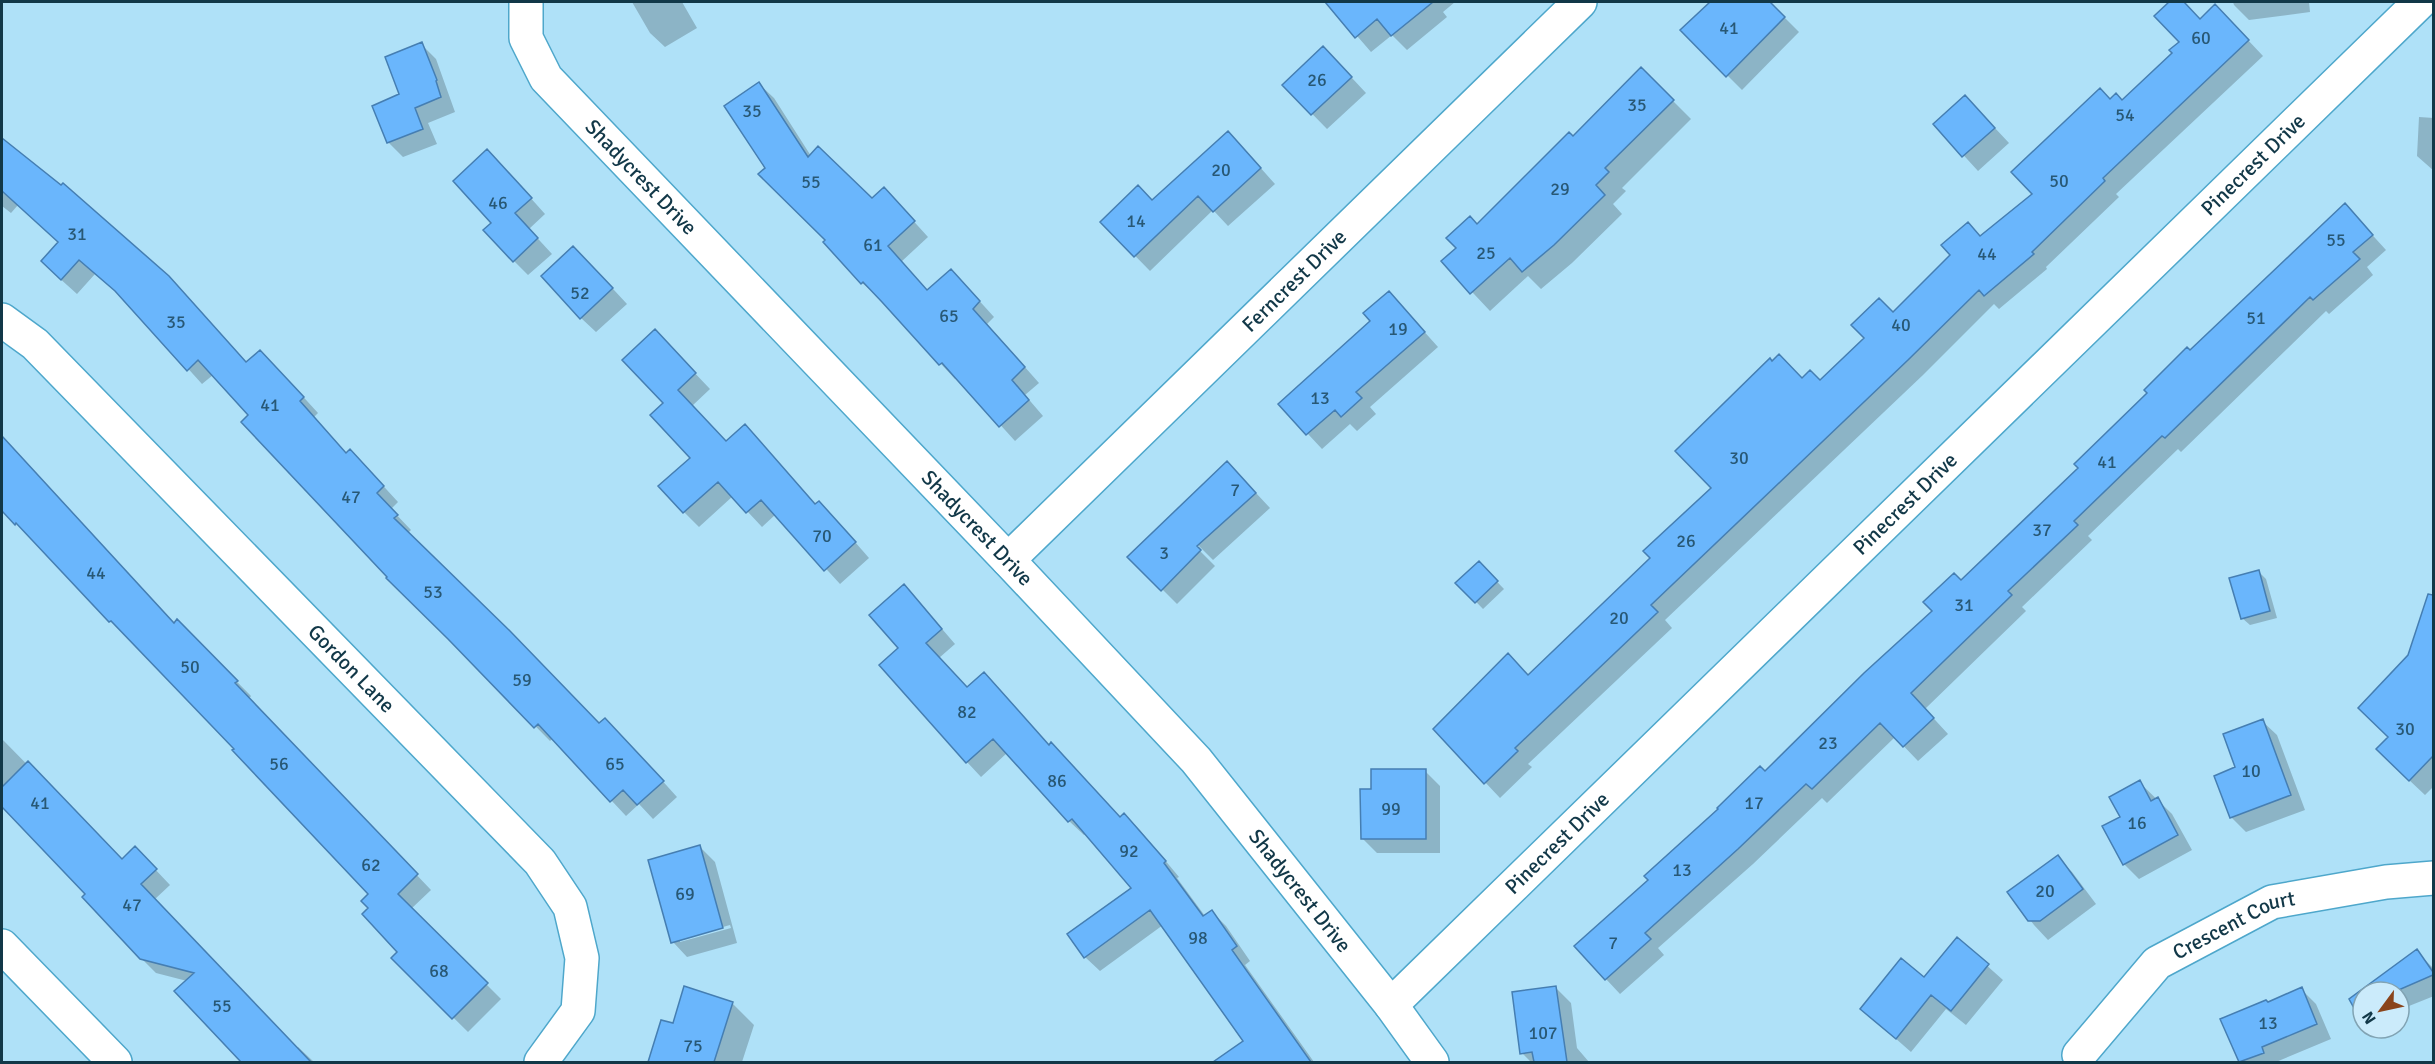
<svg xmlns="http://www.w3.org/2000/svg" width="2435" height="1064" font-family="Signika,sans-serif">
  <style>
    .shadow { fill: #0003; fill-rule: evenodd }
    .building { fill: #6ab6fc; stroke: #457eb2; stroke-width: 1.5 }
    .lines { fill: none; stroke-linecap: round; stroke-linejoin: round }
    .minor-casing { stroke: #4ea7cb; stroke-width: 36 }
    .minor { stroke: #fff; stroke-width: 33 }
    .labels { text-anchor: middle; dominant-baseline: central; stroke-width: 6; stroke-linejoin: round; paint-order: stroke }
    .number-label { font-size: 18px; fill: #285875 }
    .street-label { font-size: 21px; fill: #123848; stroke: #cbebfb }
  </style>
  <rect width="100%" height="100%" fill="#afe1f8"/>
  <path class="shadow" d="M632,2H682L697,28L665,47L650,33Z
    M1339,2H1455L1443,12L1447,17L1407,50L1392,35L1371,52L1332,7Z
    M1712,2H1729L1739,11L1749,2H1769L1799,32L1742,90L1682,30Z
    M2171,2H2182L2200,20L2230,21L2263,56L2116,194L2119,197L2046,267L2047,269L1999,309L1994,304L1923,375L1665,620L1672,628L1528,764L1532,767L1500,798L1435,729L1528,677L1652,558L1713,488L1802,380L1820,382L1952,255L1968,224L1981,237L2034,194L2110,101L2122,102L2174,53L2181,42L2156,16Z
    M2233,2H2309L2310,12L2249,20L2234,5Z
    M421,44L436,59L455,112L428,123L437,144L403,157L388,142Z
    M1338,63L1366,93L1327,129L1284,85Z
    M1641,69L1691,119L1622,188L1626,191L1613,204L1622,214L1572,263L1541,289L1528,276L1490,311L1443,261L1458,248L1478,225L1573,138Z
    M759,84L774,98L811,156L871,200L898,204L928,237L901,262L928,291L965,285L994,317L987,324L1039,383L1025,395L1043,416L1015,441L957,377L955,379L878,296L862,283L825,242L827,240L767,168Z
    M1980,112L2009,143L1978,171L1935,124Z
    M2419,117L2434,118V171L2417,156Z
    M2,140L61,187L247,364L275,366L318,413L314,417L347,454L365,466L398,502L391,509L411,530L407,534L599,725L620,734L677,797L653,819L639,804L626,816L553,738L550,741L389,577L213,375L202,384L125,299L95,274L77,294L57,276L59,242L18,205L11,213L2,206Z
    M1243,148L1275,184L1228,226L1213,210L1150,271L1102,222L1152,202Z
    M502,166L545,214L529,229L552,254L528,275L514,261L494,223Z
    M2345,205L2386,250L2367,267L2373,275L2329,314L2326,311L2181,452L2178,449L2088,536L2092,540L2022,607L2026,611L1925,709L1948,734L1918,761L1895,737L1827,803L1822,798L1753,864L1658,948L1664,955L1620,994L1606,979L1765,773L2080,468L2190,352Z
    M588,262L627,304L596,332L581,318Z
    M1403,308L1438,347L1370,407L1376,414L1357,431L1350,424L1322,449L1280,404Z
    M669,346L710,389L692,406L726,443L759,441L816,505L834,518L869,558L840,584L776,514L762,527L733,496L699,527L684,512L692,458L665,403Z
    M2,437L174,624L177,621L251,696L249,699L431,890L411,909L501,999L468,1032L393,958L400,952L370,908V894L236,749L2,507Z
    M1242,478L1270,508L1213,560L1197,544L1195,546L1215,566L1177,604L1130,557Z
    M1479,563L1504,589L1483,609L1458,583Z
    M2259,572L2266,579L2277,618L2250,625L2242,618Z
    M918,601L955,644L939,658L967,688L1049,746L1120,819L1124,815L1139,829L1179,877L1177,878L1205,916L1212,912L1226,926L1250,961L1245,965L1314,1062H1216L1245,1041L1163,925L1100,971L1085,957L1133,888L1086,833L1084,835L1069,821L1007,753L981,777L967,762L900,649Z
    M2426,607L2434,610V678L2423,674Z
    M2390,676L2434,717V786L2425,795L2392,764L2389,737Z
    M2262,721L2277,735L2305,810L2246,832L2231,817L2237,768Z
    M2,739L122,861L135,848L170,885L154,900L296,1048L298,1047L314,1062H245L176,992L187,981L156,973L141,958L87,894L2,805Z
    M1425,771L1440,786V853H1377L1362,838L1372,790Z
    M2139,782L2172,814L2192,850L2139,879L2124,864L2122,818Z
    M700,847L715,862L737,943L687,957L673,942ZM730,925L731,928L680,942V939Z
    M2057,857L2072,872L2096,904L2048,940L2034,925L2009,892Z
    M1957,939L2003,980L1966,1025L1946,1009L1911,1052L1862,1009L1924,980Z
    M2416,951L2434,969V996L2399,1010V992H2363V1015L2351,999Z
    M1556,988L1571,1003L1577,1048L1589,1062H1531L1522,1053Z
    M2301,989L2316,1004L2331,1039L2276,1062H2241L2222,1020L2268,1004Z
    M732,1003L754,1025L742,1062H650L662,1022L674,1025Z"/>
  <path class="building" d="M1325,2H1433L1391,36L1377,19L1355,38Z
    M1710,2H1770L1785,17L1726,77L1680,30Z
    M2169,2H2184L2200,19L2215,4L2249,40L2103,178L2105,181L2032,252L2034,254L1984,296L1979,290L1908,360L1651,605L1658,612L1515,748L1518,751L1484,784L1433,729L1508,653L1528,675L1650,558L1643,551L1711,488L1675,451L1770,358L1772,361L1779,354L1802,378L1810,370L1820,380L1864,338L1851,325L1879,298L1893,312L1950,255L1941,245L1968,222L1980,236L2032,194L2011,172L2100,88L2110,99L2116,93L2122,100L2172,53L2169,50L2179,42L2154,16Z
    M422,42L437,80L436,81L441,97L415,108L423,129L387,143L372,106L399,94L385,57Z
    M1323,46L1352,77L1311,115L1282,85Z
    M1641,67L1674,100L1605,168L1609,172L1596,185L1605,195L1554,245L1522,272L1510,258L1470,294L1441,261L1456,248L1446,238L1470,216L1477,224L1569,132L1573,136Z
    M759,82L808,157L818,146L872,198L884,187L915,221L888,246L927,290L951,269L980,301L973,309L1025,367L1012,380L1029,400L999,427L942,363L939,365L882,302L863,282L861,284L823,242L825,240L758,174L765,168L724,106Z
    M1965,95L1995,128L1962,157L1933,124Z
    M1228,131L1261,168L1213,212L1198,196L1134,257L1100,222L1138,185L1152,200Z
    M2,138L61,185L63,183L169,276L246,362L260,350L304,397L300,401L346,453L350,449L384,486L377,493L398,515L394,518L510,631L599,723L605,718L664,781L637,805L623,790L610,802L538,724L534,728L448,639L386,578L387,577L241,422L248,415L198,360L187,371L115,291L79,260L61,280L41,261L58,242L2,191Z
    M487,149L532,198L515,213L538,238L513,262L483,230L491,223L453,181Z
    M2345,203L2373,235L2353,252L2360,259L2313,300L2310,297L2165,438L2162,436L2074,521L2078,525L2008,591L2012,595L1911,693L1934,718L1903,747L1880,723L1812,789L1806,784L1738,849L1645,933L1651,939L1605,980L1574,946L1648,880L1644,876L1718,809L1717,808L1760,766L1765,771L1864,673L1932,611L1923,602L1954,573L1961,580L2078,468L2074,464L2147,393L2144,390L2187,347L2190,350Z
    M573,246L613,288L580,319L541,276Z
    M1389,291L1425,332L1356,392L1362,398L1341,417L1335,410L1306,435L1278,404L1370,321L1363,313Z
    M655,329L696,373L678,390L726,441L745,424L815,504L819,501L856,542L824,571L761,500L746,513L718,482L683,513L658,486L690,458L650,415L663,403L622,360Z
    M2,436L174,623L177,619L238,681L235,683L418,874L398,894L488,983L452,1019L391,958L397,952L362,914L368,908L361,901L368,894L232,750L234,749L111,621L109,622L16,523L15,525L2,511Z
    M1227,461L1256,493L1197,546L1201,550L1161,591L1127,557Z
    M1479,561L1498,581L1475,603L1455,583Z
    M2259,570L2270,611L2241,619L2229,578Z
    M904,584L942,629L926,643L967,687L984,672L1049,745L1051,742L1120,817L1124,813L1166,861L1164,863L1203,916L1212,910L1237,946L1232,950L1311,1062H1213L1243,1041L1150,910L1084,958L1067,934L1131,888L1072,819L1068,822L993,739L966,763L879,665L898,648L869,615Z
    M2428,594L2433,595V756L2409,781L2376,749L2388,737L2358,708L2408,655Z
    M2263,719L2291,795L2230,818L2214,776L2235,767L2223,734Z
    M28,761L122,859L135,846L157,869L141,884L311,1062H241L174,991L194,973L140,959L82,897L85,894L2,807V787Z
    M1371,769H1426V839H1361L1360,789H1371Z
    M2140,780L2151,801L2158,797L2178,835L2123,865L2102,826L2120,817L2109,797Z
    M700,845L723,928L671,943L648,860Z
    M2058,855L2083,889L2040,921H2028L2007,892Z
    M1957,937L1989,964L1951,1011L1931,995L1896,1039L1860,1009L1901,958L1924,977Z
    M2417,949L2433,972V975L2394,992H2363V1005L2354,1008L2349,999Z
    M684,986L733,1002L714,1062H648L661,1020L673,1023Z
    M1556,986L1567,1062H1534L1532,1052L1520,1054L1512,992Z
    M2302,987L2317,1024L2262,1047L2264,1053L2239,1062L2220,1019L2266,1000L2268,1002Z"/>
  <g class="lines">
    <defs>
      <g id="minor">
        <path id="s1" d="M526,2V38L546,78L1008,560L1196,760L1391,1005L1432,1062"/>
        <path id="s2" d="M2,320L35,344L540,862L570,907L582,958L578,1011L541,1062"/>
        <path id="s3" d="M1008,560L1580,2"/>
        <path d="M2,946L115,1062"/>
        <path id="s4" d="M1391,1005L2420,2"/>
        <path id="s5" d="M2079,1055L2157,963L2272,902L2386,882L2434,878"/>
      </g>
    </defs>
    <use href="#minor" class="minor-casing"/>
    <use href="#minor" class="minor"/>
  </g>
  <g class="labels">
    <g class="number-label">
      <text x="1729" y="28">41</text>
      <text x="2201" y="38">60</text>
      <text x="1317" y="80">26</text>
      <text x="1637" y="105">35</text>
      <text x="752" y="111">35</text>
      <text x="2125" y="115">54</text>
      <text x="1221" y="170">20</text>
      <text x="2059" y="181">50</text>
      <text x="811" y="182">55</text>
      <text x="1560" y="189">29</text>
      <text x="498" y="203">46</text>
      <text x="1136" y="221">14</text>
      <text x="77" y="234">31</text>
      <text x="2336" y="240">55</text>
      <text x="873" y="245">61</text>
      <text x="1486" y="253">25</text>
      <text x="1987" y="254">44</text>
      <text x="580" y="293">52</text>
      <text x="949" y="316">65</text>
      <text x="2256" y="318">51</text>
      <text x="176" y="322">35</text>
      <text x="1901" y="325">40</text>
      <text x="1398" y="329">19</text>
      <text x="1320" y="398">13</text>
      <text x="270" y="405">41</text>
      <text x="1739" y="458">30</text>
      <text x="2107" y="462">41</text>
      <text x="1235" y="490">7</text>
      <text x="351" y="497">47</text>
      <text x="2042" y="530">37</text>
      <text x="822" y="536">70</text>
      <text x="1686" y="541">26</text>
      <text x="1164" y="553">3</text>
      <text x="96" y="573">44</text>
      <text x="433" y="592">53</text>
      <text x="1964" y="605">31</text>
      <text x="1619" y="618">20</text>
      <text x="190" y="667">50</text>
      <text x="522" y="680">59</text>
      <text x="967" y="712">82</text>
      <text x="2405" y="729">30</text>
      <text x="1828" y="743">23</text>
      <text x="279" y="764">56</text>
      <text x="615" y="764">65</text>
      <text x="2251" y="771">10</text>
      <text x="1057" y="781">86</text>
      <text x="40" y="803">41</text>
      <text x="1754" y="803">17</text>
      <text x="1391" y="809">99</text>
      <text x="2137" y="823">16</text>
      <text x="1129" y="851">92</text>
      <text x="371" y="865">62</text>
      <text x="1682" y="870">13</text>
      <text x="2045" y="891">20</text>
      <text x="685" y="894">69</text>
      <text x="132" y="905">47</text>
      <text x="1198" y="938">98</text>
      <text x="1613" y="943">7</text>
      <text x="439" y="971">68</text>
      <text x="222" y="1006">55</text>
      <text x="2268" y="1023">13</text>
      <text x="1543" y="1033">107</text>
      <text x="693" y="1046">75</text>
    </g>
    <g class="street-label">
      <text stroke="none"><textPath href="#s4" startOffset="1204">Pinecrest Drive</textPath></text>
      <text stroke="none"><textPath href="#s1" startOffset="218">Shadycrest Drive</textPath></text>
      <text stroke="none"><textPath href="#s3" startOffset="400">Ferncrest Drive</textPath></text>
      <text stroke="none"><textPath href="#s4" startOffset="718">Pinecrest Drive</textPath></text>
      <text stroke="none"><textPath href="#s1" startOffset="704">Shadycrest Drive</textPath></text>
      <text stroke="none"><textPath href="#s2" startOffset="494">Gordon Lane</textPath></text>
      <text stroke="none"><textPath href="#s4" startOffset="232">Pinecrest Drive</textPath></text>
      <text stroke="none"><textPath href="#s1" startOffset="1190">Shadycrest Drive</textPath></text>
      <text stroke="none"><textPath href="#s5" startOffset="207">Crescent Court</textPath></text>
    </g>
  </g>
  <rect width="2435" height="1064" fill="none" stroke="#123848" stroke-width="6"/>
  <g transform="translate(2381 1010) rotate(237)"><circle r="28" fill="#cbebfb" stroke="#81a3b3" stroke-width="1.5"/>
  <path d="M0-4.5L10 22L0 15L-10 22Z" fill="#8a451c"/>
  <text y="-9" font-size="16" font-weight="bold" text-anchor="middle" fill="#123848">N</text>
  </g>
</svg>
